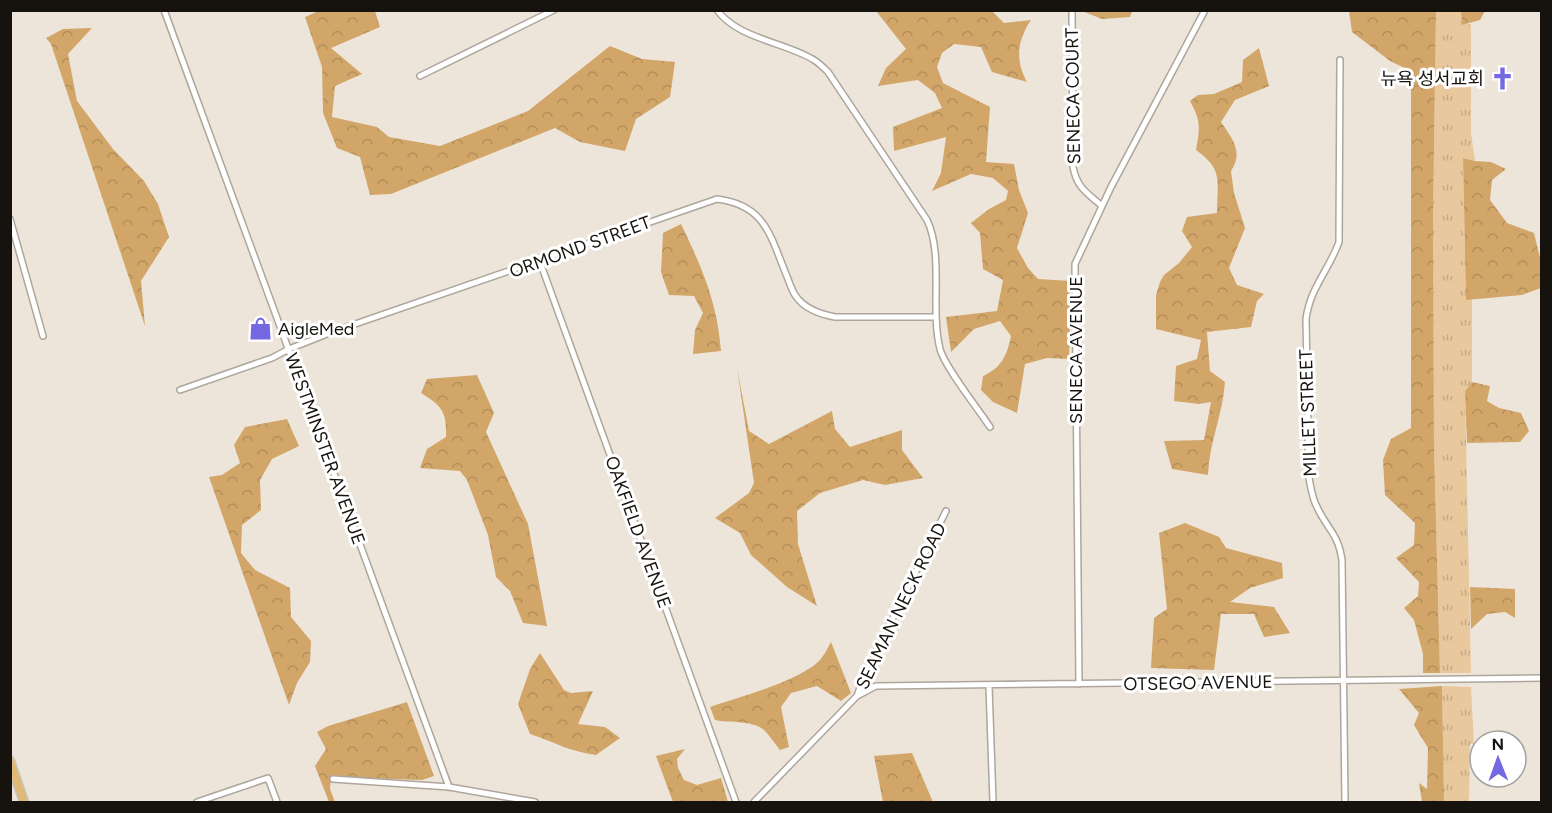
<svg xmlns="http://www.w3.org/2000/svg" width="1552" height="813" font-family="Figtree,'Noto Sans KR',sans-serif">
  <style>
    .grass { fill: url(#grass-tufts) }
    .forest { fill: url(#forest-crowns) }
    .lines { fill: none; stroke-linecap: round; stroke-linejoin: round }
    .minor-casing { stroke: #aea69c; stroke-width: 8 }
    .primary-casing { stroke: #c7c6c5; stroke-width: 11 }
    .minor { stroke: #fff; stroke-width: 5 }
    .primary { stroke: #dfb978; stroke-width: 8 }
    .labels { text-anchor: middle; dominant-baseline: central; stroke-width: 6; stroke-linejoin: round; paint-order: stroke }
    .poi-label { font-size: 18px; fill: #16130f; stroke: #fff; text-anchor: end }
    .street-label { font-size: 18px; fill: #16130f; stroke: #fff }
  </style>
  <defs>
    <pattern id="grass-tufts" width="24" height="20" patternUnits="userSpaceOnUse" patternTransform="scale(1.5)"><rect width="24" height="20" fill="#e9c89d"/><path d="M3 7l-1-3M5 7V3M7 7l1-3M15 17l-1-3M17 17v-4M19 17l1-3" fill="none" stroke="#c7ab86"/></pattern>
    <pattern id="forest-crowns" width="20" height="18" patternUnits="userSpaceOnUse" patternTransform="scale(1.5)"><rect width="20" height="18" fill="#d2a669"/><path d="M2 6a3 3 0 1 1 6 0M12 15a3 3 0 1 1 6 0" fill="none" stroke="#b48e5a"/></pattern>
  </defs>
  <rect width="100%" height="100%" fill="#eee5da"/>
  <path class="grass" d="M1436,11H1461L1462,25L1471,24V133L1475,161L1463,158L1466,299H1472V382L1465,391L1471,673H1440L1434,446L1433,215Z
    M1442,686L1471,687L1474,744H1470L1469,802H1471H1444Z"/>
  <path class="forest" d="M321,10L375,11L380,27L331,48L362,74L335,86L332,117L377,127L389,137L440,146L528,111L610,46L642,59L675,62L670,97L636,119L625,151L580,142L555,128L391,194L370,195L360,157L337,148L323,113L322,67L305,17Z
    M876,11H992L1004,23L1031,20C1017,41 1015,60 1027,82L992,72L981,47L954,44L942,53L937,67L943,83L990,107L986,162L1014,164L1019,190L1028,213L1017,248L1028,268L1038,279L1071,281L1069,359L1047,358L1025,364L1017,413L993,402L981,390L983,376C1001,368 1007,356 1011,336L1000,321L974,329L951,352L946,317L997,311L1003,280L983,269L980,233L971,223L989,209L1006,200L1008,191L993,178L971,174L932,191L941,173L946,137L894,151L893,127L942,108L935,93L918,80L878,86L886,68L906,49Z
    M1082,11H1132L1130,17L1102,19Z
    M1349,11H1436L1433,215L1434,446L1440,673H1423V654L1414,620L1404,608L1418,596L1419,582L1396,558L1414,545L1415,523L1385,495L1383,460L1391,439L1411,428V71L1390,61L1352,32Z
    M1461,11V10L1485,11L1480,20L1462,25Z
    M92,28L68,54L77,101L113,149L144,181L158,204L169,237L141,281L145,326L51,44L46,38L63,29Z
    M1259,48L1269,86L1235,100L1221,122C1232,138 1244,152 1231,171L1234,193L1245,228L1229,268L1237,285L1264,294L1257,301L1251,327L1207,332L1210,371L1225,382C1223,414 1209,443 1208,475L1172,469L1164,441L1204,440L1211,402L1199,404L1174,401L1176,366L1197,359L1201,340L1156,329V295L1160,282L1164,275L1179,263L1192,247L1182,231L1187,217L1217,213C1217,181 1224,170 1196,150C1200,127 1201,121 1190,101L1198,95L1214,94L1242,82L1243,60Z
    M1463,158L1475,161L1491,162L1506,169L1492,180L1490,200L1507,223L1534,233L1541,262V288L1522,295L1466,300Z
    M681,224C702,268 717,301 721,351L693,354L695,330L703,313L694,296L669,295L661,272L663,233Z
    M737,368L749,431L769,444L832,411L835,429L850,447L902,430V450L923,478L885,485L863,480L820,493L797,511L798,544L817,606L787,587L751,555L740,533L715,518L749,493L754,483Z
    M477,375L494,413L486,432L528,524L547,626L523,623L510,591L496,577L488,535L467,480L460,471L420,468L427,449L446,437C447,412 442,406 421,393L427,379Z
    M1472,382L1490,386L1487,401L1499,408L1521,413L1529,431L1520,442L1467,443L1465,391Z
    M287,419L299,446L272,459L260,480L261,510L242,525L241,553L255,570L290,588L291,617L311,641L310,662L297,683L289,705L209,477L222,475L240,463L234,445L245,427Z
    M1185,523L1219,537L1226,548L1282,563L1283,578L1250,588L1230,602L1274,607L1290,633L1264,637L1254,614H1221L1214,670L1151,668L1154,618L1167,609L1159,533Z
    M1470,587L1515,589V618L1505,612L1487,614L1471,629Z
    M831,642L851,693L841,701L817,686L791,693L781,707L789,747L780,750C775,744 770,736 764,730C752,720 730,723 715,720L710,707C741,696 794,683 818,662C824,656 827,649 831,642Z
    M540,653L564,690L571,693L593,691L578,724L605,727L620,738L596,755C571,752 554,742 530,734L518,704L530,669Z
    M1442,686L1444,802H1422L1419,783L1427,789L1428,748L1414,725L1419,713L1399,689Z
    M407,702L434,776L422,780L331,777L330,789L335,802H329L315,766L326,749L317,732L328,726Z
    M685,749L677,759L678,768L684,780L697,785L721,778L728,802H673L656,756Z
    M912,753L933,802H883L874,756Z"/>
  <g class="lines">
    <defs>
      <path id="minor" d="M164,10L449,787
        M717,10C738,39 785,42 814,60C819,63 824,68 828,72L927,220C944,255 930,309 940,349C944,366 979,410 990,427
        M1072,10L1073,167C1077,188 1087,193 1102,206
        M1340,60L1339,242C1329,270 1310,288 1306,319L1309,478C1311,488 1312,498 1317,507C1327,529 1338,533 1342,560L1345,802
        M420,76L554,10
        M10,219L43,336
        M540,262L736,802
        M180,390L272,358L289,349L332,332L717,199C765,205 770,235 786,274C789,281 791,289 795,295C804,309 820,314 835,317H936
        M1079,684L1075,264L1111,187L1205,10
        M989,686L993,802
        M857,696L876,686L1542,678
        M333,779L449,787L535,802
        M197,802L268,778L277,802
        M754,802L857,696L864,676L946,511"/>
      <path id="primary" d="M10,761L24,802"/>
    </defs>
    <use href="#minor" class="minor-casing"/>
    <use href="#primary" class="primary-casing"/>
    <use href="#minor" class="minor"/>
    <use href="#primary" class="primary"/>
  </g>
  <defs>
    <symbol id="church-bare" viewBox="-9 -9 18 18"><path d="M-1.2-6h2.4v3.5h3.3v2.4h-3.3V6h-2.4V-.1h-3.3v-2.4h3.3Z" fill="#7568e3" stroke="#fff" stroke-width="2.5" paint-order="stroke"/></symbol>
    <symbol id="shop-bare" viewBox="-9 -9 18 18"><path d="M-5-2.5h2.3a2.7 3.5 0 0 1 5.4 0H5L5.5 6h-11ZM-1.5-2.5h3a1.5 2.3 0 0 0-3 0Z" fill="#7568e3" stroke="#fff" stroke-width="2.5" paint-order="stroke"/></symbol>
  </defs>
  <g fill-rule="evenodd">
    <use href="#church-bare" x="1486" y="62" width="33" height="33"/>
    <use href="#shop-bare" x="244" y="312" width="33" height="33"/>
  </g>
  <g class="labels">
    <g class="poi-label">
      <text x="1484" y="79">뉴욕 성서교회</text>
      <text x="278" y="329" text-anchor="start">AigleMed</text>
    </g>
    <g class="street-label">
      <text transform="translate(1073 96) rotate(-91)">SENECA COURT</text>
      <text transform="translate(580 247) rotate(-20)">ORMOND STREET</text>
      <text transform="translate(1076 350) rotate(-90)">SENECA AVENUE</text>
      <text transform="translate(1308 413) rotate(-92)">MILLET STREET</text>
      <text transform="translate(325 449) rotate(70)">WESTMINSTER AVENUE</text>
      <text transform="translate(638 532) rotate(70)">OAKFIELD AVENUE</text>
      <text transform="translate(901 606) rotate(-64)">SEAMAN NECK ROAD</text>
      <text transform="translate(1198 683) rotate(-1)">OTSEGO AVENUE</text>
    </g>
  </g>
  <rect width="1552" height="813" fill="none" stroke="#16130f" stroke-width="24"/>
  <g transform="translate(1498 759) rotate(359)"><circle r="28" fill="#ffffff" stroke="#a2a19f" stroke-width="1.5"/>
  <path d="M0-4.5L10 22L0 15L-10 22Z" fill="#7568e3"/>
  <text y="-9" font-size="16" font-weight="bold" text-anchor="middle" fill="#16130f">N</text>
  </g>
</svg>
